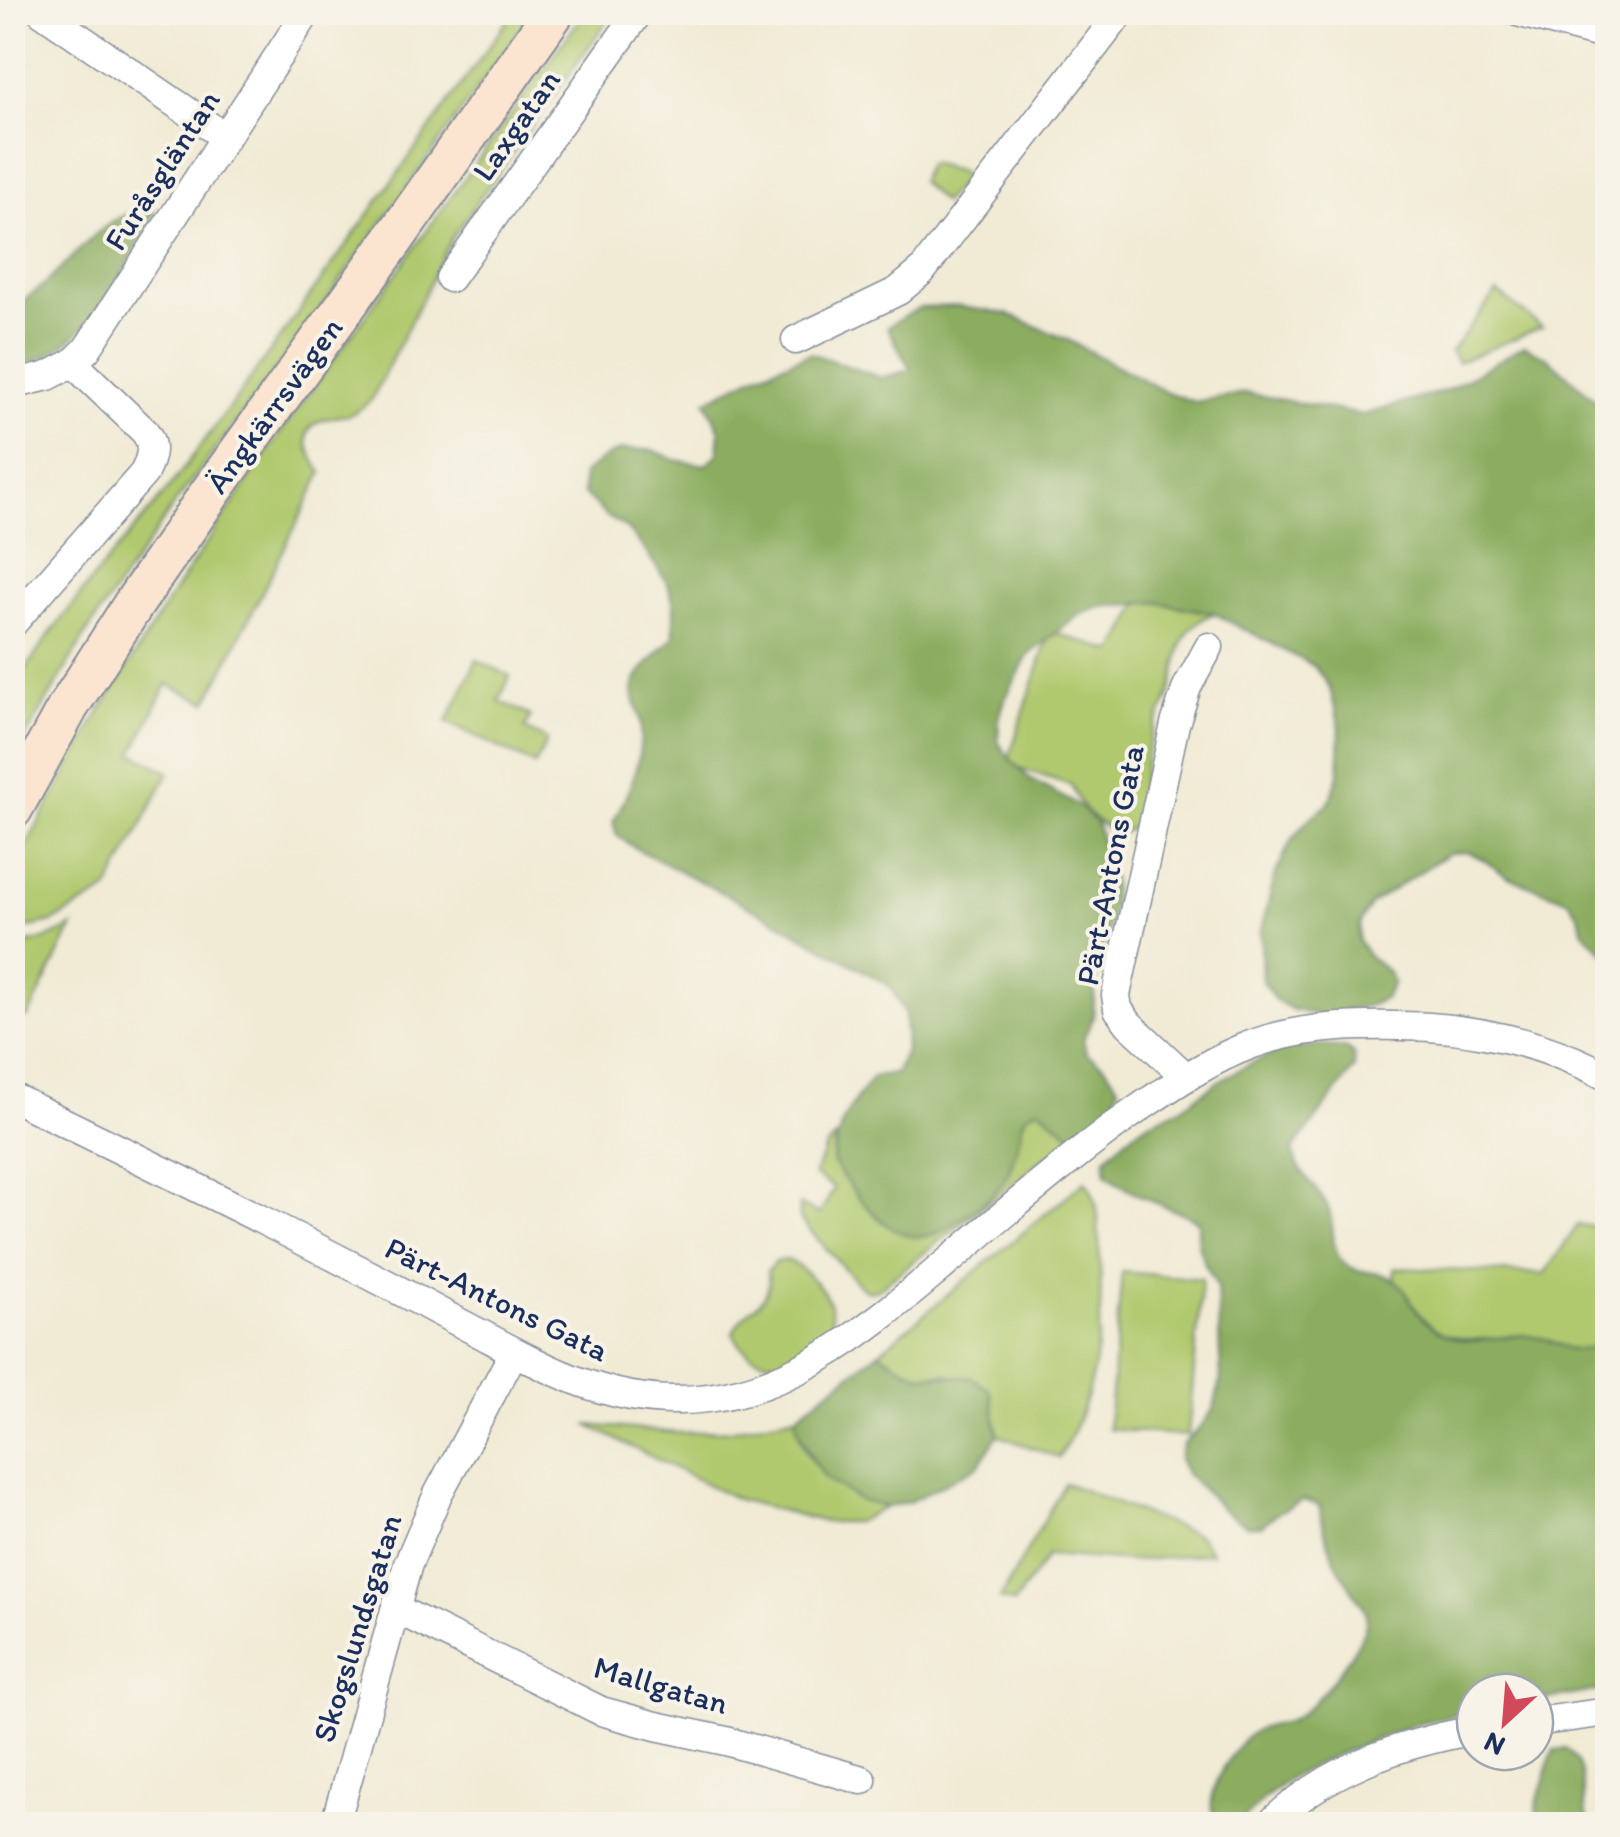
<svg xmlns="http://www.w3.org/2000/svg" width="1620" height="1837" font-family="Itim,sans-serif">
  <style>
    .green { fill: #b1c96e; stroke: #667c66; stroke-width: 2.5 }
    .forest { fill: #8cad61; stroke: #546e60; stroke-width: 2.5 }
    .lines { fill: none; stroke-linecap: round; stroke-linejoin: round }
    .street-casing { stroke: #868d9a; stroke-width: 31 }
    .secondary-casing { stroke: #868d9a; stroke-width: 44 }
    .street { stroke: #fff; stroke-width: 28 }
    .secondary { stroke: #fce5d0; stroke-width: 40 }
    .labels { text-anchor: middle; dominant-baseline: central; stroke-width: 8; stroke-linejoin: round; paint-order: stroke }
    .street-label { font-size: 32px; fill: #1b2f5e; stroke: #f7f3e8 }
  </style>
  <rect width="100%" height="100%" fill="#f7f3e8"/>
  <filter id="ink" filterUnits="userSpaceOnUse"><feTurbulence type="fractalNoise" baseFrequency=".01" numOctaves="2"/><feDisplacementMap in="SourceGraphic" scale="20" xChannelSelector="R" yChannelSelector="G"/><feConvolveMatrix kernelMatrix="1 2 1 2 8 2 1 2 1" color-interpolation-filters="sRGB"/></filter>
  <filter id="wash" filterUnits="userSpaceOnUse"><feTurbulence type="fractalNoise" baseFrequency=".0048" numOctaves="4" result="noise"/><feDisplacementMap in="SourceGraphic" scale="40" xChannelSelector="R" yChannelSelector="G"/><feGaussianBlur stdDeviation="2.25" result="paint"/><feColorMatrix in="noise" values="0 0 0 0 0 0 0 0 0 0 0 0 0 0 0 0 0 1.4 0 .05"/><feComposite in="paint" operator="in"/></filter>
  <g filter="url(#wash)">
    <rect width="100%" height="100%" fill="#f1ebd5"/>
    <path class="green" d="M513,13H532L301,336L176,502L87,632L13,759V688L47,638L95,576L169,488L241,392Z
      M584,13H613L453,236L372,399C366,404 360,410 353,413C345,417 338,416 330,418C293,425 309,453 322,473L207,702L167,684L133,753L169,772L108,890L52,922L13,931V870L97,716L175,590L279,435Z
      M931,163L961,172L965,178L943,203L920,182L927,164Z
      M1497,292L1542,327L1458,362L1451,351Z
      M1155,602L1214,613C1171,632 1182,660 1169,697C1165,709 1156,720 1153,732C1143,762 1140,794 1135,825L1120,834C1091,820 1085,815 1071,785L1007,764L1050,631L1114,652L1139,604Z
      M477,660L510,676L499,701L531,716L525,729L547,740L535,765L447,722Z
      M73,926L28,1017L22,1018C9,996 12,970 13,945C36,944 53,937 73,926Z
      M1038,1108L1074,1136L878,1289L868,1291L860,1286L799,1218L800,1205L820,1214L834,1188L814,1175L826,1147L835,1138L833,1163L1019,1134L1025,1116Z
      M1085,1181C1099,1197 1098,1219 1099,1240C1104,1318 1100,1390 1059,1458L998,1435L990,1391L948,1374L921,1375L904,1368L879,1352Z
      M1578,1225L1594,1226L1607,1237V1341C1601,1344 1593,1348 1586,1350C1564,1354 1546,1336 1525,1336C1493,1335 1463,1348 1433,1328C1416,1316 1408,1294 1394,1279L1395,1268L1544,1274Z
      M787,1260C800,1265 807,1274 817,1284C871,1344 760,1395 733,1333C739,1314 764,1305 768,1288C770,1283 768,1277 767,1272L775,1262Z
      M1122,1272L1202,1279L1188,1436L1108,1429Z
      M796,1416C802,1467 839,1494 886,1507L856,1522H825L737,1499L587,1425L679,1433L729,1430Z
      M1065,1483L1200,1536L1211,1553L1132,1561L1048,1555L1014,1603L1000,1599Z"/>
    <path class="forest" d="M155,211C126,269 85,359 13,366V306C56,286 89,226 131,213C139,211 147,212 155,211Z
      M957,306L1007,314L1068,340L1164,391L1194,402L1246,393L1363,415L1447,390L1524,346L1548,358L1607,410V956L1584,932L1578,914L1570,901L1508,877L1484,860L1468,852L1449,853L1371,904L1360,923L1358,940L1370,958L1387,971L1393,982L1385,998L1370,1005L1322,1016L1294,1010L1276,1001L1262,981L1261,931L1276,873L1290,843L1308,820L1328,805L1339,775L1340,727L1330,689L1315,667L1214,613L1155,602L1099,607L1079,615L1029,654L1005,699L999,718L998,742L1012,761L1031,780L1081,807L1096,822L1112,878L1113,905L1095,985L1093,1017L1083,1039L1086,1053L1105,1066L1119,1087C1110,1114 1098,1121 1074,1136L1038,1108L1025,1116C1019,1134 1016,1158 1007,1175C996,1195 980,1206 962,1218C948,1228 930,1240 912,1236C880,1230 850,1188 833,1163C837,1124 849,1107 873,1077L895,1074L906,1051L905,1014L890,986L773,919L635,848L617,835L613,822C631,789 642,762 641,724C641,712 630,698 634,685C638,671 663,648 674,636V604L668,584L645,550L627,529L605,515L583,493V474L607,456L621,450H653L675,460L706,465L718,454L720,431L706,401L756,375L810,353L881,378L911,370L887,327L919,308Z
      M1319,1045L1346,1048L1354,1054V1068L1293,1150C1295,1170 1318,1187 1328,1208C1335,1223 1330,1247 1341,1260C1356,1277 1381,1268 1397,1282C1407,1290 1411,1303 1419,1314C1427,1325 1443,1335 1457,1339C1479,1345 1504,1334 1527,1335C1564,1338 1563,1362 1607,1341V1689L1535,1701V1692H1475V1712L1421,1722L1338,1754L1293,1776L1266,1796L1239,1824L1219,1823C1217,1820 1213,1813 1212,1809C1209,1786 1235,1743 1255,1731C1268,1724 1281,1725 1292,1720C1313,1710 1361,1647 1366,1624C1369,1609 1359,1601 1352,1590C1333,1561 1325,1539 1319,1505L1303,1500L1277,1513L1261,1526H1248L1227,1513L1187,1475L1179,1459L1183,1444L1200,1428L1214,1408L1221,1378L1217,1286L1205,1264L1198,1245V1221C1167,1205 1132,1197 1106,1173V1157L1124,1140L1146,1124L1179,1109L1219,1081L1254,1062L1286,1049Z
      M879,1352L904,1368L921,1375L971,1377L990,1390L998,1435L978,1466L909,1502L886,1507L861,1501L826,1479L813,1460L797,1427L796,1416Z
      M1567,1749C1590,1768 1578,1800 1589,1824H1539C1533,1802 1538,1802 1544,1783C1548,1769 1547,1763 1554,1750Z"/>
  </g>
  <g filter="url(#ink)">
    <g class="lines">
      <defs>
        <path id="street" d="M42,12L225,137
          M1517,12L1608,36
          M450,278L639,12
          M796,340L898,291L922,271L1121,12
          M73,363L87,349L307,12
          M12,385L48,376L73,363L145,432C155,445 151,458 144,473L12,624
          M1186,1077L1129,1024L1118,1009L1116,995L1175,724L1187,687L1209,647
          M12,1097C125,1152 239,1207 350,1265C396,1288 440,1313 485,1336C549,1370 605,1401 679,1400C783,1399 862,1334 938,1270C1007,1212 1074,1153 1148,1102C1181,1080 1213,1059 1250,1045C1299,1027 1348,1025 1400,1026C1470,1026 1547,1043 1608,1077
          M396,1609L601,1711L656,1726L726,1741L862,1780
          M1535,1722L1608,1712
          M335,1824L408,1564L438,1494L514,1352
          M1270,1824C1326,1769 1398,1744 1475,1730"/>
        <path id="secondary" d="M12,809L68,707L133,605L210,493L394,239L554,12"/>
      </defs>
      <use href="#street" class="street-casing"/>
      <use href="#secondary" class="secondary-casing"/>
      <use href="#street" class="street"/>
      <use href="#secondary" class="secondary"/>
    </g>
  </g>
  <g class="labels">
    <g class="street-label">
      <text transform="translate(516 125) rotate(-55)">Laxgatan</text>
      <text transform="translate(162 170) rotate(-57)">Furåsgläntan</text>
      <text transform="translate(274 405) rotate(-54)">Ängkärrsvägen</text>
      <text transform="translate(1110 865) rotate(-79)">Pärt-Antons Gata</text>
      <text transform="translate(497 1299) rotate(26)">Pärt-Antons Gata</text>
      <text transform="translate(357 1628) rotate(-73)">Skogslundsgatan</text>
      <text transform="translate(661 1685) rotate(16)">Mallgatan</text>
    </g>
  </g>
  <rect width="1620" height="1837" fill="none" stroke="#f7f3e8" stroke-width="50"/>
  <g transform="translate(1505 1722) rotate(206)"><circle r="48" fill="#f7f3e8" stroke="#9fa5b1" stroke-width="2.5"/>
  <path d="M0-8L18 38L0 25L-18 38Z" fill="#d1495b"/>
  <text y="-15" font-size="28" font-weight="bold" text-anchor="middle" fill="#1b2f5e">N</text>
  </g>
</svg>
